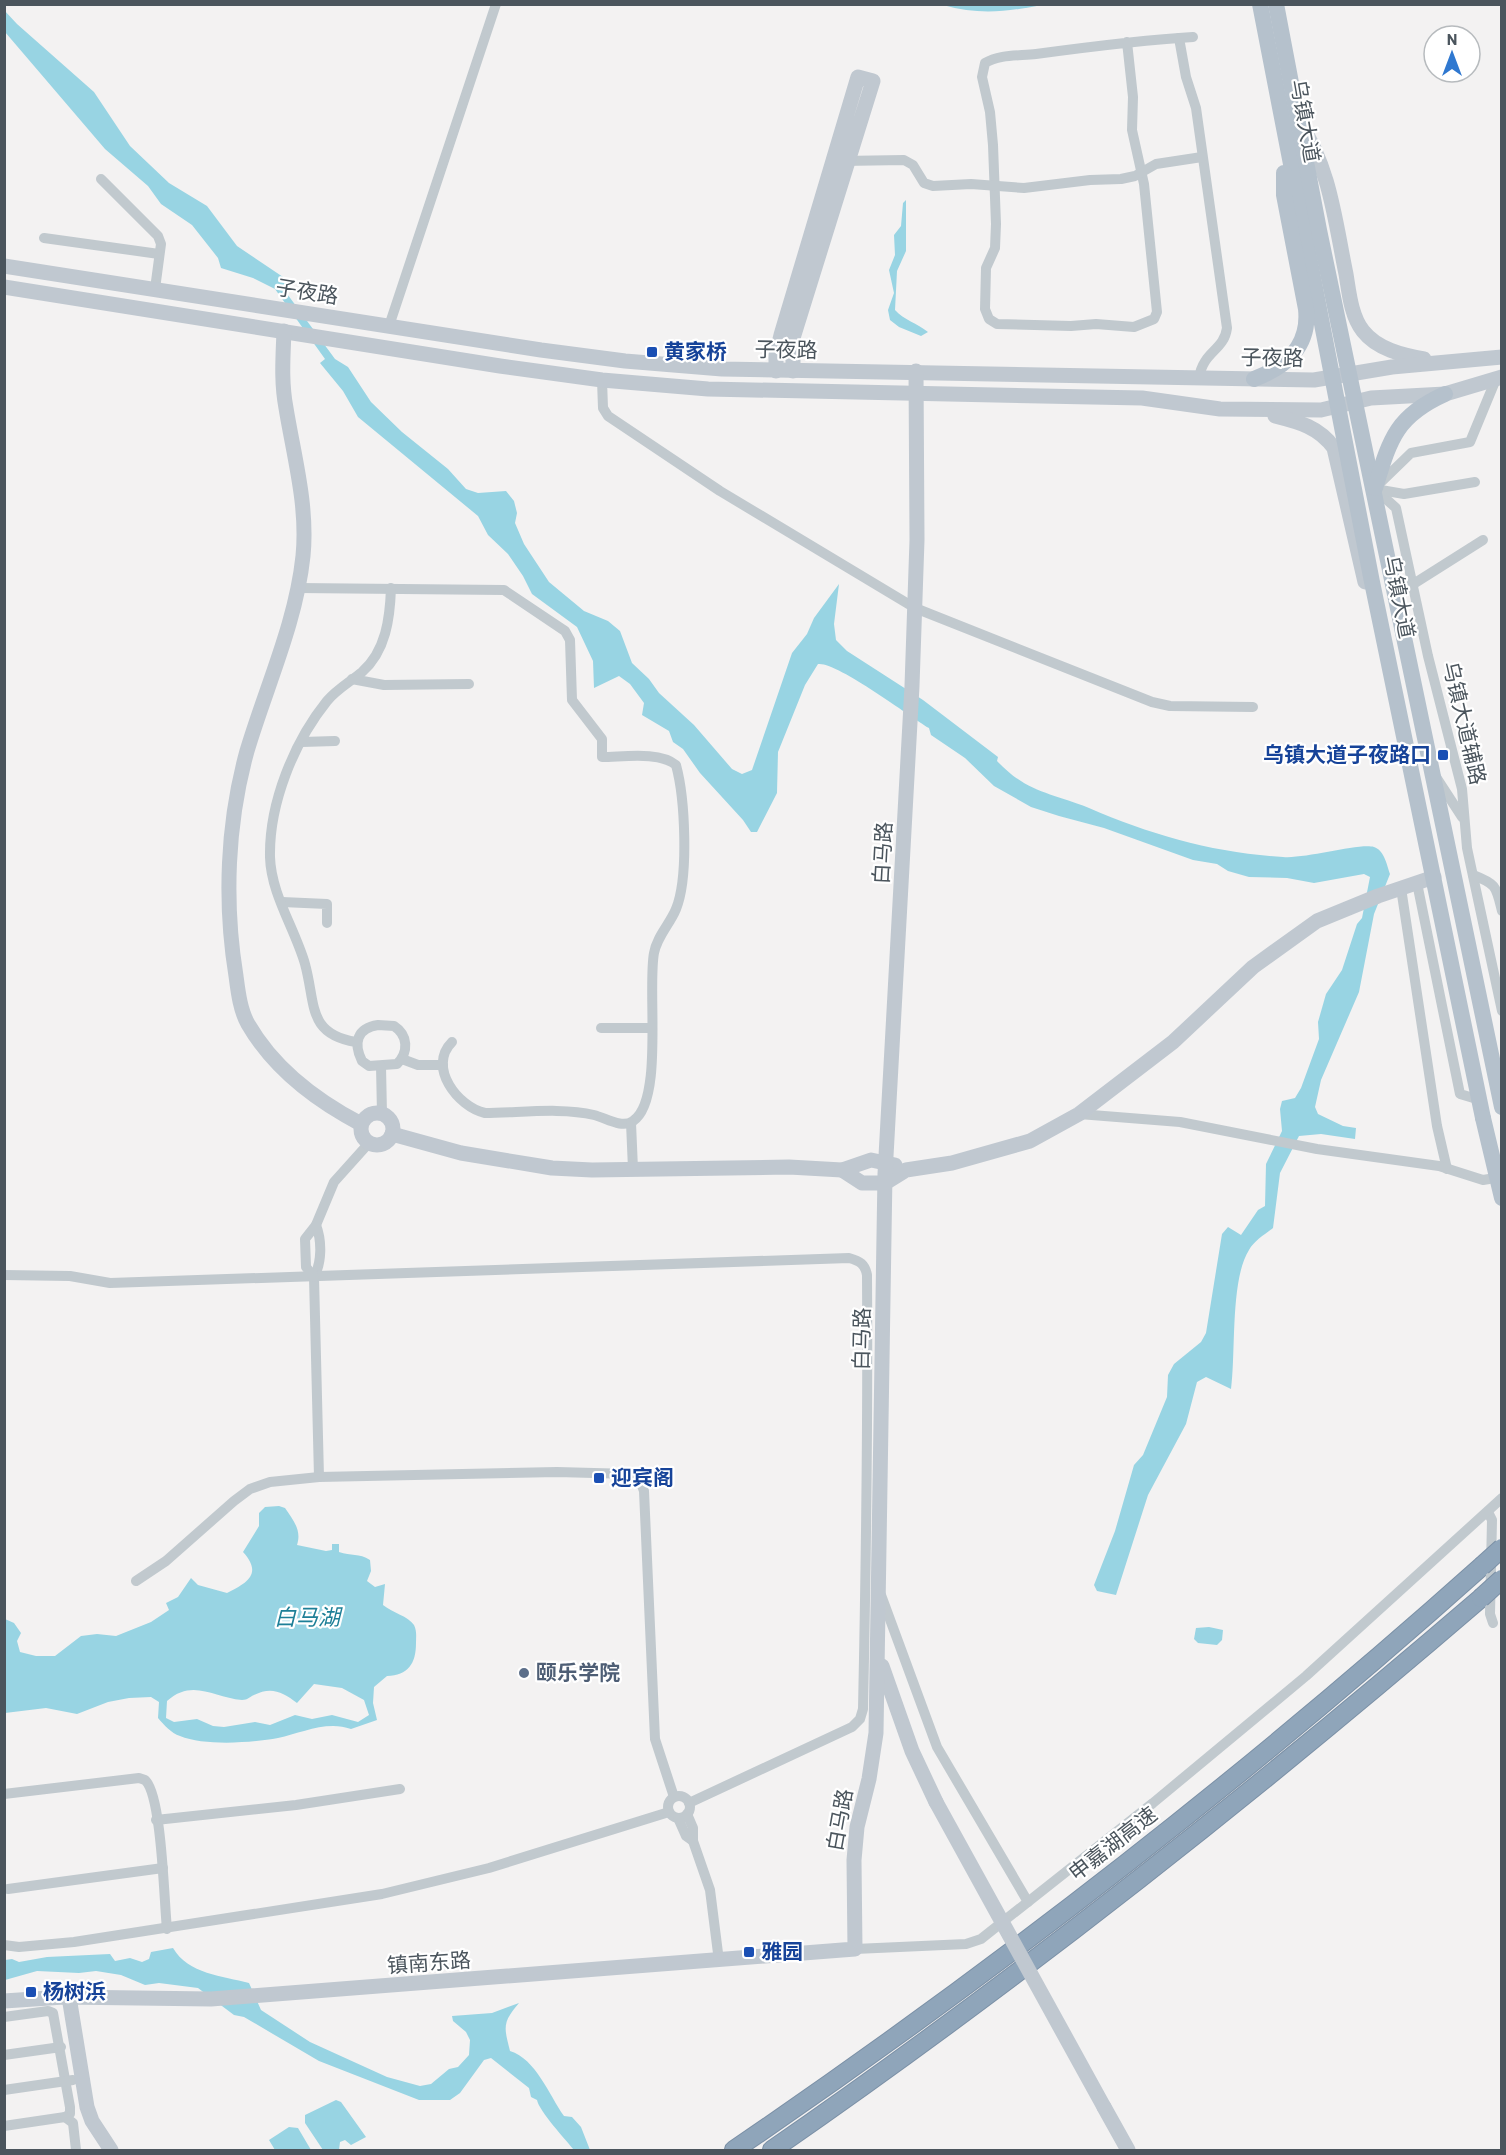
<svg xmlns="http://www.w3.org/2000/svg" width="1506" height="2155" font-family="Barlow,'Noto Sans SC',sans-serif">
	<rect width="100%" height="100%" fill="#f3f2f2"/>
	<g fill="#98d4e3" fill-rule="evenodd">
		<path d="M 943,5 L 1042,5 C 1006,12 978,15 943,5 Z"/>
		<path d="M 4,10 L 17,24 L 94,92 L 130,146 L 169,183 L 207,206 L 237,246 L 286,279 L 285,291 L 335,359 L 348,367 L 371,402 L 402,432 L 448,469 L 466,489 L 478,493 L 506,491 L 514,501 L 517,513 L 515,523 L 524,544 L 549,582 L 584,611 L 608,621 L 620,631 L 632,663 L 649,679 L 659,693 L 694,725 L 732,769 L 742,774 L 752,770 L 792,653 L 807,634 L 814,618 L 839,584 L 834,624 L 836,640 L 847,651 L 923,700 L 998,757 L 997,761 C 1027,793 1052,793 1089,808 C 1151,835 1215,853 1283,857 C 1306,859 1358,843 1374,847 C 1384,850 1387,865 1390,874 L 1374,914 L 1359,992 L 1321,1080 L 1315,1107 L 1318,1114 L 1343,1126 L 1356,1128 L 1355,1139 L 1321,1134 L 1299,1136 L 1280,1173 L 1273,1228 C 1264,1235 1254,1241 1249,1250 C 1230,1280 1236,1353 1231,1389 L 1206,1377 L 1197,1382 L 1186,1424 L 1148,1495 L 1116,1595 L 1097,1591 L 1094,1585 L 1115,1531 L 1134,1465 L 1143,1455 L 1167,1397 L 1168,1375 L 1174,1364 L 1201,1342 L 1206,1333 L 1222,1234 L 1228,1227 L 1241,1235 L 1258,1210 L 1265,1206 L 1266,1164 L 1282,1131 L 1280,1109 L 1282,1101 L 1295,1098 L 1301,1088 L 1319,1039 L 1318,1022 L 1326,994 L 1342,970 L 1357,924 L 1362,918 L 1370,877 L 1364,874 L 1314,883 L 1287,878 L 1249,877 L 1228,871 L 1217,864 L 1193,860 L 1104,828 L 1059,816 L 1031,807 L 994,786 L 965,758 L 931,735 L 929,728 C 909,716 836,661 818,664 L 805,685 L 778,752 L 777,793 L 757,832 L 751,832 L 743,820 L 700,773 L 683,749 L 673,742 L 669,731 L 642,715 L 644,703 L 630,684 L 619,676 L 594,688 L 593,661 L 577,627 L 532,594 L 523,576 L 508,554 L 488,535 L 478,516 L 358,417 L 343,391 L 320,363 L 325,359 L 275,289 L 253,278 L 221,268 L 218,258 L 192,225 L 161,204 L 148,186 L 105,149 L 5,32 Z"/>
		<path d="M 906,200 L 906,251 L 897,271 L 895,310 C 904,320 917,323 928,332 L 921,336 L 899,327 L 890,320 L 888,310 L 894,293 L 889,270 L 895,255 L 894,235 L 901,226 L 903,203 Z"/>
		<path d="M 279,1506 L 285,1508 C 293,1520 302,1530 297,1545 L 326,1551 L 332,1550 L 332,1544 L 339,1544 L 339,1552 C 351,1556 359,1553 370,1560 L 371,1571 L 367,1581 L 375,1587 L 385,1584 L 383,1605 C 393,1613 408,1616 414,1625 C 417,1631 416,1637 416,1643 C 416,1664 408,1675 387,1676 L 374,1687 L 373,1703 L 377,1720 L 351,1729 C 327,1720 301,1733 278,1738 C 252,1743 204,1746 180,1736 C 171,1733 164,1725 158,1718 L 159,1702 L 151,1697 L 129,1698 L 108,1702 L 77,1714 L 46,1708 L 5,1713 L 5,1619 L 14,1623 L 21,1633 L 17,1641 L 20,1652 L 36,1656 L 55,1656 L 81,1636 L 97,1634 L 116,1636 L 151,1622 L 169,1610 L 166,1603 L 178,1597 L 191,1578 L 198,1585 L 227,1593 C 247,1583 263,1574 243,1552 L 259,1526 L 259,1513 L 265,1507 ZM 314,1684 L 342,1688 L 364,1700 L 369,1715 L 358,1722 L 332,1715 L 312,1719 L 295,1715 L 270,1725 L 255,1722 L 224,1727 L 213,1726 L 197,1719 L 174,1722 L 166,1718 L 167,1701 C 193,1678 214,1698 242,1700 C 248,1700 249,1697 254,1695 C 271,1686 283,1692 297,1703 Z"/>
		<path d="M 1209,1627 L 1223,1630 L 1222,1640 L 1217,1645 L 1198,1643 L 1194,1639 L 1196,1628 Z"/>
		<path d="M 173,1948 C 188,1974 223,1976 249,1983 L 261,2010 L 310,2042 L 387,2077 L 420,2086 L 431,2084 L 449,2069 L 458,2067 L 469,2055 L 470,2040 L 466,2032 L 453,2021 L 452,2016 L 492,2013 L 519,2003 C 502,2023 504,2027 510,2051 C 536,2059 549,2095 564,2116 L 572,2117 L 581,2127 L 590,2150 L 574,2150 C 566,2140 539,2111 537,2100 L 531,2097 L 529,2088 L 491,2058 L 484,2060 L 460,2093 L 450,2100 L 419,2100 L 319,2061 L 244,2017 L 234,2015 L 198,1988 L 159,1983 L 145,1985 L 121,1975 L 96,1971 L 79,1973 L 37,1971 L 5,1980 L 5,1960 L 12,1959 L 19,1962 L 47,1957 L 110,1954 L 115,1961 L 130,1958 L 142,1962 L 149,1959 L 151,1952 Z"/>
		<path d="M 336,2100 L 341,2102 L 366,2137 L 351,2145 L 345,2140 L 340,2142 L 339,2150 L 323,2150 L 305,2123 L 305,2115 Z"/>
		<path d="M 289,2127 L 298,2128 L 311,2150 L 275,2150 L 269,2140 Z"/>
	</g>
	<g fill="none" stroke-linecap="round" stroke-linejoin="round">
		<g stroke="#7b90a6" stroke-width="20">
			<g id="highway">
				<path d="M 734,2150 C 995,1972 1246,1777 1482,1566"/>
				<path d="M 772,2150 C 1019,1979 1253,1794 1481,1598"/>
			</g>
		</g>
		<g stroke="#c1c9ce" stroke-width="10">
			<path d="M 1179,38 L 1186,77 L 1196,108 L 1227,328 C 1224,351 1203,351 1199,378"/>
			<path d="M 1127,42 L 1133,97 L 1132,130 L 1144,184 L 1157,312 L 1154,319 L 1134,327 L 1096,324 L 1071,326 L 997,324 L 989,319 L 985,309 L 986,268 L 995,248 L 996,224 L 993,145 L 990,112 L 982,77 L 985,63 C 999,54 1020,56 1036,54 C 1088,47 1140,40 1193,37"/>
			<path d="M 842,161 L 904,160 L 913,165 L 924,183 L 933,186 L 971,184 L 1024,188 L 1090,180 L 1121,179 L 1135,176 L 1156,164 L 1202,157"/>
			<path d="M 101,179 L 158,236 L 161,244 L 155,289"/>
			<path d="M 44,238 L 159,254"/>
			<path d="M 389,326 L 496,4"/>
			<path d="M 602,380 L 603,408 L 608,416 L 720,491 L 915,608 L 1152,702 L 1170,706 L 1253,707"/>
			<path d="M 1377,486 L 1411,453 L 1470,442 L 1496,379"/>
			<path d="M 1375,489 L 1396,508 L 1428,656 L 1462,789 L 1467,848 L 1502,1011"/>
			<path d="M 1375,489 L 1404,494 L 1475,482"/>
			<path d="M 298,588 L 504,590 L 565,631 L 570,640 L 572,700 L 602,739 L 602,757 C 623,757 659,751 676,765 C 685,798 689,877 676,909 C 670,924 657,936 654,953 C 647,989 664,1101 633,1121 C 622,1129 606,1118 594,1115 C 562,1107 518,1113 485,1113 C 458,1107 427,1067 452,1042"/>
			<path d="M 1396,595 L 1483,540"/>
			<path d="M 352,679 L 384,685 L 469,684"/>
			<path d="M 302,742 L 335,741"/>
			<path d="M 1436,777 L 1462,817"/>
			<path d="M 1473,875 C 1497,884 1496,887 1502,911"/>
			<path d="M 1417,883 L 1460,1094 L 1480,1100"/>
			<path d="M 1401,888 L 1437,1126 L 1447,1169"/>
			<path d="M 282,902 L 327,904 L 327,923"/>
			<path d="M 378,1025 L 394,1026 C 408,1035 409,1052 397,1064 L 369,1066 L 362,1061 C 353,1043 357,1028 378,1025 Z"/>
			<path d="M 601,1028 L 652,1028"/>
			<path d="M 356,1042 C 307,1034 316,1004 305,964 C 295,929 271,894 270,857 C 269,803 294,742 327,701 C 337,689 350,682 362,672 C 386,651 390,618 391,588"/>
			<path d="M 402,1059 L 418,1065 L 443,1065"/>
			<path d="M 381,1066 L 382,1114"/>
			<path d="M 1079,1114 L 1180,1122 L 1317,1149 L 1439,1166 L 1483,1180 L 1501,1177"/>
			<path d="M 631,1123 L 633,1169"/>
			<path d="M 316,1225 C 322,1241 322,1262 314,1277 L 319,1477"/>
			<path d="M 4,1275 L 70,1276 L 110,1283 L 849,1258 C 860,1261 865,1264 867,1275 C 868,1420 866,1565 863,1709 L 860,1719 L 852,1727 L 689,1803"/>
			<path d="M 314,1277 L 306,1267 L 305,1239 L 316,1225 L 334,1182 L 369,1143"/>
			<path d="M 1488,1512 L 1492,1520 L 1490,1614 L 1493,1623"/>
			<path d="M 136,1581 L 166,1561 L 234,1501 L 250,1489 L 270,1482 L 319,1477 L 557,1472 L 631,1474 L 641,1483 L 644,1491 L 655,1739 L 674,1797"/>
			<path d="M 881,1595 L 937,1747 L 1028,1902"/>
			<path d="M 4,1794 L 139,1778 L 145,1780 C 162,1795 164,1902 167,1929"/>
			<circle cx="679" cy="1807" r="11"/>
			<path d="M 687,1814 L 693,1828 L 693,1841 L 710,1890 L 719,1961"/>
			<path d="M 678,1818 L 686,1836 L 693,1841"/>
			<path d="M 156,1820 L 296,1805 L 400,1789"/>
			<path d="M 8,1889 L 163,1868"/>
			<path d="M 4,1945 L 19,1947 L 74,1942 L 382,1894 L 489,1868 L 669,1812"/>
			<path d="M 855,1949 L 966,1944 L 981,1939 L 1153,1803 L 1306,1676 L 1502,1498"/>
			<path d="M 4,2017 L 48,2011 L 53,2013 L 70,2107 L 70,2114 L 65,2117 L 4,2126"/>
			<path d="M 4,2055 L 61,2047"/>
			<path d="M 4,2090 L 73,2080"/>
			<path d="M 65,2117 L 73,2123 L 76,2150"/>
		</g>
		<g stroke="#c0c8d0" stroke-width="15">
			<path d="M 1299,122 C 1330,167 1335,221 1346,274 C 1349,292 1351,316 1363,331 C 1377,349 1402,355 1424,359"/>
			<path d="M 4,266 L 541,350 L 625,361 L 722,369 L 1314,380 L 1392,367 L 1502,357"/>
			<path d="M 4,287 L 500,366 L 602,380 L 708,389 L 1142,398 L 1220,409 L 1321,410 L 1371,398 L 1445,394 L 1502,377"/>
			<path d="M 284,331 C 283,357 281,382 286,408 C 294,457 308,506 303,556 C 296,623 266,687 247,751 C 227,823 224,902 236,976 C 238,991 240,1010 248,1024 C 274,1069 315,1100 361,1124"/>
			<path d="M 776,371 L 776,355 L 781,335 L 858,77 L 873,81 L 793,338 L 793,371"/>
			<path d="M 1275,416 C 1299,422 1319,427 1334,448 L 1365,582"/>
			<circle cx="377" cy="1129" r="16"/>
			<path d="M 392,1134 L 461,1153 L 552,1168 L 592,1170 L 789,1167 L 842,1170 L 871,1160 L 895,1165"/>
			<path d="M 842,1170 L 862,1183 L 885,1183 L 906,1170 L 952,1163 L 1030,1141 L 1079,1114 L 1173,1042 L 1253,967 L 1317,921 L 1378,896 L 1434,877"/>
			<path d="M 882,1666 L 912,1751 L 936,1802"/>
			<path d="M 69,1997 L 87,2107 L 92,2121 L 111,2150"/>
			<path d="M 4,2001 L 64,1997 L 211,1999 L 855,1949 L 854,1860 L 857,1827 L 869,1779 L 876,1733 L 885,1174 L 912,686 L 917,540 L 916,371"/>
			<path d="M 1104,2107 L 1128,2150"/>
		</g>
		<g stroke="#b5c1cc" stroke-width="16">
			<path d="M 1260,4 L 1372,582 L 1483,1118"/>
			<path d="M 1276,4 L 1319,230 L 1502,1107"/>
			<path d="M 1254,379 C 1286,367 1310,346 1306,309 L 1284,195 L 1284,173"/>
			<path d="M 1375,488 C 1390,439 1396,416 1445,394"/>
		</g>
		<use href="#highway" stroke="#8fa5ba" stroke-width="18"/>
		<g stroke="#7b90a6" stroke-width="20" stroke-linecap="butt">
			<g id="highway-bridge">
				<path d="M 1482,1566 L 1502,1548"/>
				<path d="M 1481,1598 L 1502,1579"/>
			</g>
		</g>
		<path stroke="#c0c8d0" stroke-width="15" d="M 936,1802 L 1104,2107"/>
		<path stroke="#b5c1cc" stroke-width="16" d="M 1483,1118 L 1502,1198"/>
		<use href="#highway-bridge" stroke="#8fa5ba" stroke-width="18"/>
	</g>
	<g fill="#1a4fb4" stroke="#fff" stroke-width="2">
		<rect x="646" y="346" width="12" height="12" rx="3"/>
		<rect x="1437" y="749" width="12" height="12" rx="3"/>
		<rect x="593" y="1472" width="12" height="12" rx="3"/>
		<rect x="743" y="1946" width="12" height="12" rx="3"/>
		<rect x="25" y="1986" width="12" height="12" rx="3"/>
	</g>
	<circle fill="#5c6f8a" stroke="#fff" stroke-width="2" cx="524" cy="1673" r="6"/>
	<g text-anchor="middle" stroke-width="4.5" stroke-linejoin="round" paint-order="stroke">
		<g font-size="21" fill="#4b555d" stroke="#fff">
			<text transform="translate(1305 121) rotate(80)" y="7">乌镇大道</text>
			<text transform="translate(307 292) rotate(9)" y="7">子夜路</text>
			<text transform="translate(786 350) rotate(1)" y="7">子夜路</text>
			<text transform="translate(1272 358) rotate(1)" y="7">子夜路</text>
			<text transform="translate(1399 597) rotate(79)" y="7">乌镇大道</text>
			<text transform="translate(1464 723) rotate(77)" y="7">乌镇大道辅路</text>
			<text transform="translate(883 853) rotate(-87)" y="7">白马路</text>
			<text transform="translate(862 1339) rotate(-89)" y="7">白马路</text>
			<text transform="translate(840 1820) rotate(-80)" y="7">白马路</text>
			<text transform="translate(1113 1844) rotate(-38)" y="7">申嘉湖高速</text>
			<text transform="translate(429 1963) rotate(-4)" y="7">镇南东路</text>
		</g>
		<g font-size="21" font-weight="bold" fill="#164399" stroke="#fff" text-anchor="start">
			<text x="664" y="359">黄家桥</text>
			<text x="1431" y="762" text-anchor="end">乌镇大道子夜路口</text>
			<text x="611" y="1485">迎宾阁</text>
			<text x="761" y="1959">雅园</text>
			<text x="43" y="1999">杨树浜</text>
		</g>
		<g font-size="21" font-weight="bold" fill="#4e5e75" stroke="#fff" text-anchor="start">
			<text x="536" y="1680">颐乐学院</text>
		</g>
		<g font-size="22" font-style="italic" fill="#1d7f97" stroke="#fff">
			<text x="307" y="1625">白马湖</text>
		</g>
	</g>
	<rect width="1506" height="2155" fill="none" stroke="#4b555d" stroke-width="12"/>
	<g transform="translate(1452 54)"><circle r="28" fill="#ffffff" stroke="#b7bbbe" stroke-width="1.5"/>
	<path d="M0-4.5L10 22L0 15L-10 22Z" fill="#2f78d0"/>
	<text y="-9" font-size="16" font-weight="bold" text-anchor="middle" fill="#4b555d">N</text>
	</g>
</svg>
